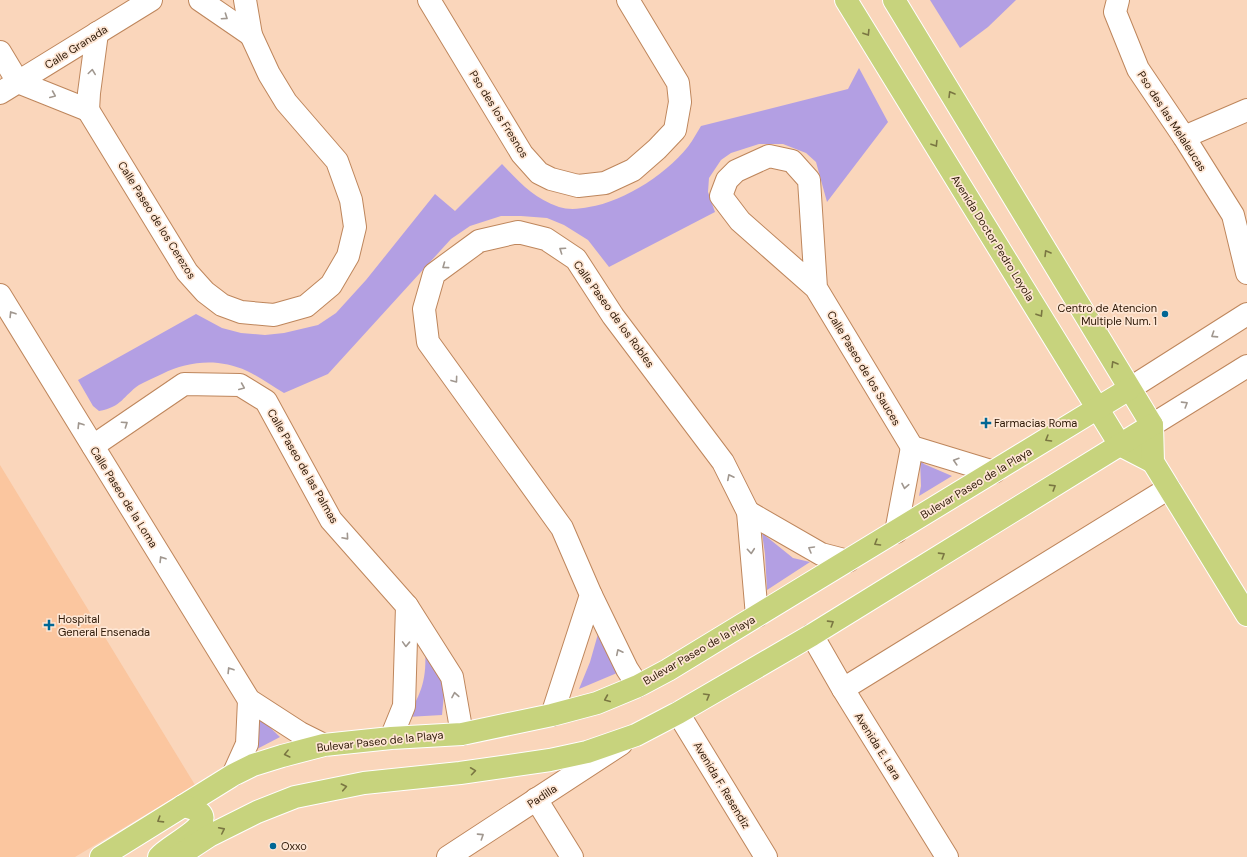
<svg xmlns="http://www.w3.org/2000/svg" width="1247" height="857" font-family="'DM Sans',sans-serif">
	<rect width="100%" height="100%" fill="#fad6bb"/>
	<path fill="#fbc69f" d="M 0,465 L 195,785 L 75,857 L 0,857 Z"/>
	<g fill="#b39fe3">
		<path d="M 930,0 L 1016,0 L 988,27 L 960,48 Z"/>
		<path d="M 859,68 L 888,122 L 827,202 L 816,162 L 806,153 L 783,144 L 759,144 L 731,153 L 721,160 L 709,178 L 708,192 L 715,212 L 609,267 L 588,240 L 564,225 L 547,218 L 521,216 L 501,216 L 470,226 L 451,239 L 328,374 L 284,393 C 272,386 260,377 247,371 C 218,358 189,361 162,374 C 154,378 146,381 139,385 C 123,396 122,407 99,411 L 93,406 L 78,380 L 196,314 L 222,328 L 241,333 L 265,335 L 284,333 L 318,325 L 336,313 L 366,280 L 435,194 L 455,211 L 502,164 C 520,183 533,198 559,207 C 568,210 580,209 589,207 C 624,202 672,171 692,141 C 695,136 698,131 701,126 L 848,89 Z"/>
		<path d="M 920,460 L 924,464 L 952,476 L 919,496 L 921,486 Z"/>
		<path d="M 762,533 L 793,558 L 810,562 L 767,590 L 765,554 Z"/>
		<path d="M 600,627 L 617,673 L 579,689 L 590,662 Z"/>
		<path d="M 425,649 L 442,680 L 444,694 L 442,715 L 407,717 C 422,693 427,678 425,649 Z"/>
		<path d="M 259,717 L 280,737 L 257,749 Z"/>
	</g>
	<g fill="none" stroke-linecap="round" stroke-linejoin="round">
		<g stroke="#be865c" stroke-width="24">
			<g id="minor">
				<path d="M 200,0 L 251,35"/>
				<path d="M 429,0 L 522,154 L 539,173 L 551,179 L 578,186 L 605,183 L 633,170 L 657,149 L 675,130 L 680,102 L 678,83 L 628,0"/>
				<path d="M 1118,0 L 1115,12 L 1138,69 L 1184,137 L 1233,215 L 1247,273"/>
				<path d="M 0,52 L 18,82 L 88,110"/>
				<path d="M 0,93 L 151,0"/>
				<path d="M 88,110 L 187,272 L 205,292 L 222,305 L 241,312 L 274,315 L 306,306 L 331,285 L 348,256 L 355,227 L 351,200 L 337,161 L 286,102 L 269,74 L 251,35 L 245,0"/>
				<path d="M 88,110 L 89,93 L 97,33"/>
				<path d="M 1184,137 L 1247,110"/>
				<path d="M 816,288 L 809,180 L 792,161 L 769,156 L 736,171 L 727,180 L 721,196 L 740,221 L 816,288 L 912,447 L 994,472"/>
				<path d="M 0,295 L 249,700 L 300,733 L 324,745"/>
				<path d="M 1129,389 L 1247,314"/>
				<path d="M 1152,425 L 1247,366"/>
				<path d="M 93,446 L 184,384 L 240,385 L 266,401 L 331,520 L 407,606 L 404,706 L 391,738"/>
				<path d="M 748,512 L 821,554 L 848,561"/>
				<path d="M 896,532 L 912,447"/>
				<path d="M 591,595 L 627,669 L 638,686"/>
				<path d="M 407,606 L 452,677 L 462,734"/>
				<path d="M 812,635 L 843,689 L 947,857"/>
				<path d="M 843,689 L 1169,488"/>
				<path d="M 678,713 L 766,857"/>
				<path d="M 552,715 L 591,595 L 562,528 L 428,342 L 424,309 L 434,274 L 479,241 L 518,232 L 546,239 L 576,259 L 613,316 L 723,462 L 748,512 L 757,616"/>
				<path d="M 233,775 L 247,744 L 249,700"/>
				<path d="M 536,799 L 572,857"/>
				<path d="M 448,857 L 621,744"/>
			</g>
		</g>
		<g stroke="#fff" stroke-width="24">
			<g id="major">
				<path d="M 846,0 L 1120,445 L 1153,462"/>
				<path d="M 894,0 L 1152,425 L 1153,462 L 1247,615"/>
				<path d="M 101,857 L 233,775 L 253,765 L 282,756 L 324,745 L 391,738 L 462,734 L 552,715 L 597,703 L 638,686 L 668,670 L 1129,389"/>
				<path d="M 159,857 C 170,843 234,817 183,806"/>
				<path d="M 177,857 L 209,836 L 257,812 L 295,797 L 364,783 L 460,773 L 550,760 L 587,752 L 636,735 L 678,713 L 812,635 L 1152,425"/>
			</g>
		</g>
		<use href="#minor" stroke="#fff" stroke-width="22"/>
		<use href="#major" stroke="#c7d37d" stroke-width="22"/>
	</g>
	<defs><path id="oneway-chevron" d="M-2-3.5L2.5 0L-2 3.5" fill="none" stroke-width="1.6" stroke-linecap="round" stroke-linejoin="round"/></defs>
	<g stroke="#a0978f">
		<use href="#oneway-chevron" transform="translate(225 17) rotate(34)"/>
		<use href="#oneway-chevron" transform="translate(92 72) rotate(-82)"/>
		<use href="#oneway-chevron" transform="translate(53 95) rotate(23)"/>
		<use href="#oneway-chevron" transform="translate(562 250) rotate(-146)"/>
		<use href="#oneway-chevron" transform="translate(445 266) rotate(144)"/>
		<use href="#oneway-chevron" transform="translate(12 314) rotate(-122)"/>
		<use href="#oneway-chevron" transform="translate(1214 335) rotate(147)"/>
		<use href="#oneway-chevron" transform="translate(455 380) rotate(54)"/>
		<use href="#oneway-chevron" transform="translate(242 387) rotate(23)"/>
		<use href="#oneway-chevron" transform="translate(1185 404) rotate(-32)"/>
		<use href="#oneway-chevron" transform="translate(125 424) rotate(-34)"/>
		<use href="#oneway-chevron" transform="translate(80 425) rotate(-122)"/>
		<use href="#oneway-chevron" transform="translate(956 461) rotate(-163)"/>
		<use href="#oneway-chevron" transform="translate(730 477) rotate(-117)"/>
		<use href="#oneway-chevron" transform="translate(905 486) rotate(101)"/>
		<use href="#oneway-chevron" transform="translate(346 537) rotate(49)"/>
		<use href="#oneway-chevron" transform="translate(811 549) rotate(-150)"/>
		<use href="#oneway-chevron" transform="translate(751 551) rotate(85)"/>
		<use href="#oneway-chevron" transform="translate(162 559) rotate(-122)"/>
		<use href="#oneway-chevron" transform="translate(406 644) rotate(92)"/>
		<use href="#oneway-chevron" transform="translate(619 652) rotate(-116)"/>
		<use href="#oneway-chevron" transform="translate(230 670) rotate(-122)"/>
		<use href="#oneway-chevron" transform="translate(455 695) rotate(-100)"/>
		<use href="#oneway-chevron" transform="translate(481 836) rotate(-33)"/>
	</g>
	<g stroke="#7a7642">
		<use href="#oneway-chevron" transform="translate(867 33) rotate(58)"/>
		<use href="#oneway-chevron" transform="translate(951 94) rotate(-121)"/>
		<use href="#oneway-chevron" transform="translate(935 144) rotate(58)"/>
		<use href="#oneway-chevron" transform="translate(1047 253) rotate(-121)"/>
		<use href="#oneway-chevron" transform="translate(1040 314) rotate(58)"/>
		<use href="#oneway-chevron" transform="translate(1114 364) rotate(-121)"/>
		<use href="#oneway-chevron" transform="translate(1048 439) rotate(149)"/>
		<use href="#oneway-chevron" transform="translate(1053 487) rotate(-32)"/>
		<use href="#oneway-chevron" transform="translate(877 543) rotate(149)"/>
		<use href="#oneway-chevron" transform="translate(942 555) rotate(-32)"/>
		<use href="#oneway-chevron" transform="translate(831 623) rotate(-32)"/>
		<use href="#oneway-chevron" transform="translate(707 696) rotate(-30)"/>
		<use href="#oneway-chevron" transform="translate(607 699) rotate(157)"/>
		<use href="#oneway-chevron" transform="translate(287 754) rotate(166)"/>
		<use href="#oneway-chevron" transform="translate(473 771) rotate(-8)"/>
		<use href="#oneway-chevron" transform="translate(344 787) rotate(-12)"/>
		<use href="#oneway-chevron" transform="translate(160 820) rotate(148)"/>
		<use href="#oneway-chevron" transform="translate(222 830) rotate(-26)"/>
	</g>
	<g fill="#006795" stroke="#fee6d4" stroke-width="1.5">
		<circle cx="1165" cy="314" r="4"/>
		<path d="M984 417h4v4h4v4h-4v4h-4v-4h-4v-4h4z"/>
		<path d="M47 619h4v4h4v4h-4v4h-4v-4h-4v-4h4z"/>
		<circle cx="273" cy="846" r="4"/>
	</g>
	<g text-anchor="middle" stroke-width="3.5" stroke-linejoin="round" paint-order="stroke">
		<g font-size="11" fill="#2d1806" stroke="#fee6d4">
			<text transform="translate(76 47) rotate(-32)" y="4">Calle Granada</text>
			<text transform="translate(499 114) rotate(58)" y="4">Pso des los Fresnos</text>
			<text transform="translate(1172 121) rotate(57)" y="4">Pso des las Melaleucas</text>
			<text transform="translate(157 220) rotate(58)" y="4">Calle Paseo de los Cerezos</text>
			<text transform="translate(993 238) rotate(58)" y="4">Avenida Doctor Pedro Loyola</text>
			<text transform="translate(614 314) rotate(54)" y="4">Calle Paseo de los Robles</text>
			<text transform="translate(864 368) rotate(59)" y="4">Calle Paseo de los Sauces</text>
			<text transform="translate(303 466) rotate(60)" y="4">Calle Paseo de las Palmas</text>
			<text transform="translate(976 483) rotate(-31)" y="4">Bulevar Paseo de la Playa</text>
			<text transform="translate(124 497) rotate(58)" y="4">Calle Paseo de la Loma</text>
			<text transform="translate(699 650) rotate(-30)" y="4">Bulevar Paseo de la Playa</text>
			<text transform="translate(380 741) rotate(-6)" y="4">Bulevar Paseo de la Playa</text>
			<text transform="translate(878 746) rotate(58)" y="4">Avenida E. Lara</text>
			<text transform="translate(722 785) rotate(59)" y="4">Avenida F. Resendiz</text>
			<text transform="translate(542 796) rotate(-33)" y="4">Padilla</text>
		</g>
		<g font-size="11" fill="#2d1806" stroke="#fee6d4" text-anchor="start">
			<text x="1157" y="312" text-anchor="end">Centro de Atencion<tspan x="1157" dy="13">Multiple Num. 1</tspan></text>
			<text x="994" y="427">Farmacias Roma</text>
			<text x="58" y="623">Hospital<tspan x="58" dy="13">General Ensenada</tspan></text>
			<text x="281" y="850">Oxxo</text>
		</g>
	</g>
</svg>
